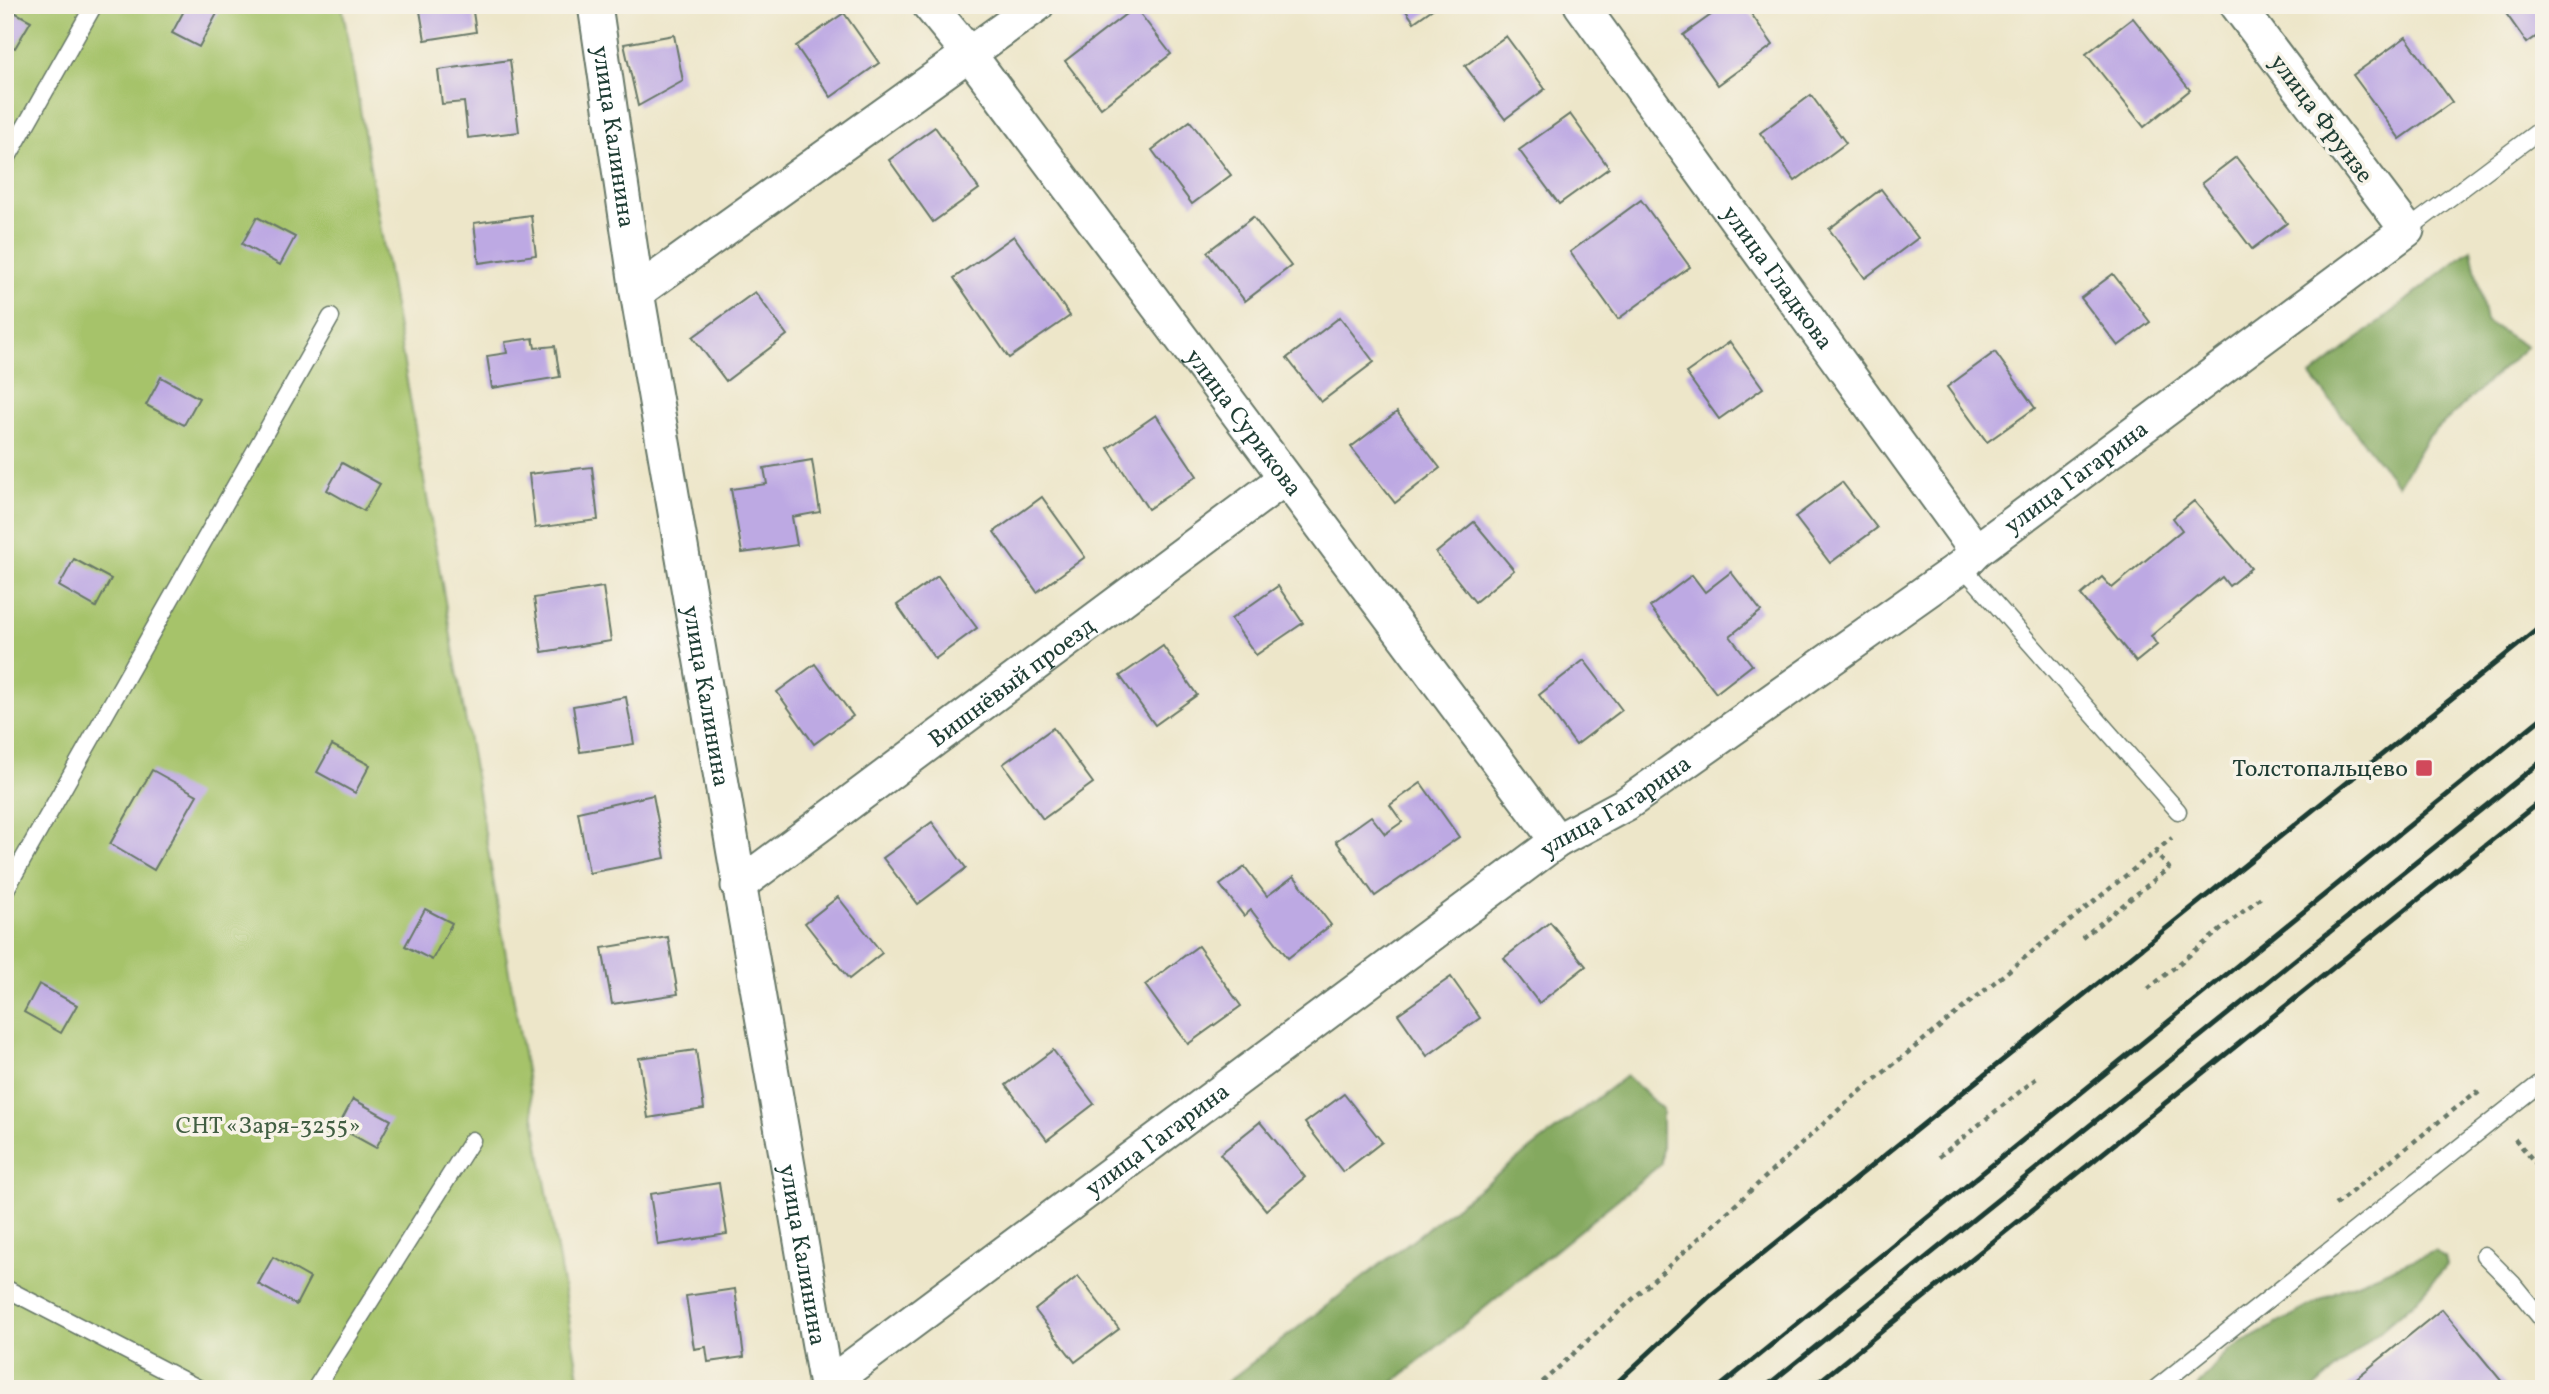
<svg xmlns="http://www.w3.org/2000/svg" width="2549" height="1394" font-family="Vollkorn,serif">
	<rect width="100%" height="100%" fill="#f7f3e8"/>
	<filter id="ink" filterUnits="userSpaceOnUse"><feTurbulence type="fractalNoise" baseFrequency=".0143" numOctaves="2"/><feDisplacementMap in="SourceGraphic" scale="14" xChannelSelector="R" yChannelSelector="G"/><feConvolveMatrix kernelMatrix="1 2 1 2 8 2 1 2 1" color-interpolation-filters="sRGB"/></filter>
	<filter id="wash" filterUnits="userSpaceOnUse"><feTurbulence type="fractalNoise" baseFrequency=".00686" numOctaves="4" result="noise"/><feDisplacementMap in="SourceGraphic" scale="28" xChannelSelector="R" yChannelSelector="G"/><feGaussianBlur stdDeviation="1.57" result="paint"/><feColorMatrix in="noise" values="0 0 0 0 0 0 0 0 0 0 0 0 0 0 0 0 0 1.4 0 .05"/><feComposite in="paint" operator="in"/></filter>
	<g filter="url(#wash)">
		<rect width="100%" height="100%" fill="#ede6c9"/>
		<path fill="#a6c36a" stroke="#62804f" stroke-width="2" d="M 5,5 L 342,5 L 581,1389 L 5,1389 Z"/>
		<g fill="#84a95e" stroke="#527349" stroke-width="2">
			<path d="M 2471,249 L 2486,321 L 2526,347 L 2427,438 L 2398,485 L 2311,376 Z"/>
			<path d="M 1626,1076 L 1662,1109 L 1662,1163 L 1385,1389 L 1218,1389 Z"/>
			<path d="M 2435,1251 L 2445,1257 L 2447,1265 L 2417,1299 L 2313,1389 L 2195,1389 L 2229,1350 L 2335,1292 Z"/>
		</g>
		<g id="blocks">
			<g fill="#bda9e3">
				<path d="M 187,5 L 209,5 L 219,10 L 199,47 L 172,33 Z"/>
				<path d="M 419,5 L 472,5 L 476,32 L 425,40 Z"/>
				<path d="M 1402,5 L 1438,5 L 1414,22 Z"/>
				<path d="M 1725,5 L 1745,5 L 1773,45 L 1718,85 L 1683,35 Z"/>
				<path d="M 2500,5 L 2544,5 L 2544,31 L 2527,43 Z"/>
				<path d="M 5,7 L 31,21 L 15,48 L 5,43 Z"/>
				<path d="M 1135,7 L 1171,54 L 1101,108 L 1065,61 Z"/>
				<path d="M 844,13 L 879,63 L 831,97 L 796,46 Z"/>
				<path d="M 2133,18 L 2190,90 L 2144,127 L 2086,54 Z"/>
				<path d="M 674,35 L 683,81 L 638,106 L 624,44 Z"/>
				<path d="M 1506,36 L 1545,89 L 1505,119 L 1465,66 Z"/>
				<path d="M 2406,37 L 2452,102 L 2400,139 L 2353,75 Z"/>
				<path d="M 510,60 L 519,132 L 468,138 L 464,102 L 442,104 L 438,70 Z"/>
				<path d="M 1811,95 L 1846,143 L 1795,181 L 1760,133 Z"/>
				<path d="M 1570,114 L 1609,168 L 1559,204 L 1519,150 Z"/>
				<path d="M 1190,121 L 1231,175 L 1192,204 L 1152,150 Z"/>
				<path d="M 935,127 L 979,189 L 933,222 L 889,160 Z"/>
				<path d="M 2236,157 L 2287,223 L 2252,249 L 2202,183 Z"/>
				<path d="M 1881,189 L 1918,238 L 1865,278 L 1829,229 Z"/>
				<path d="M 1641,200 L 1690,267 L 1618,319 L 1570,252 Z"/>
				<path d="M 531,215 L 536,255 L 479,263 L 474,223 Z"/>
				<path d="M 257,217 L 295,237 L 280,265 L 242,244 Z"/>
				<path d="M 1253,217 L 1291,266 L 1245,301 L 1207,252 Z"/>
				<path d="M 1014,236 L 1070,316 L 1009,358 L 954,278 Z"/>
				<path d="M 2113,274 L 2150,322 L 2118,346 L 2081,298 Z"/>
				<path d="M 755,292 L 787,335 L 726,381 L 693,337 Z"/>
				<path d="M 1340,317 L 1374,362 L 1321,402 L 1287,358 Z"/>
				<path d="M 533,338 L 535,348 L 555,346 L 560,377 L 492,388 L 487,356 L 507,353 L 505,342 Z"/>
				<path d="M 1730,342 L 1763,388 L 1719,419 L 1686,373 Z"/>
				<path d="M 1995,352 L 2035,408 L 1987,442 L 1947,387 Z"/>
				<path d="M 161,377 L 199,398 L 184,425 L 146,405 Z"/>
				<path d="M 1397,412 L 1440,468 L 1395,503 L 1351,447 Z"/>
				<path d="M 1156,415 L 1197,476 L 1148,509 L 1108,448 Z"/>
				<path d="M 812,460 L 820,512 L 792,517 L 797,545 L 742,553 L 731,489 L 767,484 L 764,468 Z"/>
				<path d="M 342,463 L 380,484 L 364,511 L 327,490 Z"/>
				<path d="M 592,467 L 598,520 L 535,528 L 529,474 Z"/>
				<path d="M 1842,482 L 1877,528 L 1830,563 L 1795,517 Z"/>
				<path d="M 1042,497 L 1085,557 L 1037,592 L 994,532 Z"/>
				<path d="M 2194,501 L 2251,568 L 2229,586 L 2222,577 L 2151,636 L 2157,645 L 2136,662 L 2081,595 L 2102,577 L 2112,588 L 2182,530 L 2173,518 Z"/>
				<path d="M 1474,522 L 1514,570 L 1475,602 L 1436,553 Z"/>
				<path d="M 74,559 L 111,579 L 96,607 L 59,586 Z"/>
				<path d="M 1731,572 L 1761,611 L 1730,636 L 1752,665 L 1716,693 L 1650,607 L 1692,575 L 1705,592 Z"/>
				<path d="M 938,576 L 977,628 L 935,659 L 897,605 Z"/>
				<path d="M 1278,586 L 1303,623 L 1256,655 L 1231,619 Z"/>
				<path d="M 603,587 L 611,641 L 542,652 L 534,598 Z"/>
				<path d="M 1163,646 L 1197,695 L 1155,725 L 1120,676 Z"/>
				<path d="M 1584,660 L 1622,710 L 1576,745 L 1539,695 Z"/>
				<path d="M 815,664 L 853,716 L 814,744 L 777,692 Z"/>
				<path d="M 626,697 L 634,744 L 580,752 L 573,706 Z"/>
				<path d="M 1053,728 L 1093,783 L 1043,819 L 1003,764 Z"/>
				<path d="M 332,745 L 370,765 L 355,793 L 317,772 Z"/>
				<path d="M 152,770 L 197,795 L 154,870 L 110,844 Z"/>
				<path d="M 1421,783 L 1459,837 L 1375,896 L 1336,841 L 1371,816 L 1385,834 L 1402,822 L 1390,805 Z"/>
				<path d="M 653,795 L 665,858 L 589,873 L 578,812 Z"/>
				<path d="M 932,822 L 966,868 L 918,904 L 883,858 Z"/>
				<path d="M 1245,867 L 1267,896 L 1294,876 L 1331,925 L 1288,958 L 1251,910 L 1244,916 L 1220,885 Z"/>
				<path d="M 838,897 L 882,953 L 849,979 L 805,923 Z"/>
				<path d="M 425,909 L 452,923 L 432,960 L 405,946 Z"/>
				<path d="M 1550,922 L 1586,966 L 1539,1003 L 1504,958 Z"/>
				<path d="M 668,937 L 678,994 L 612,1004 L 602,948 Z"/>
				<path d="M 1198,946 L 1241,1006 L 1188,1044 L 1145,985 Z"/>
				<path d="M 1451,977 L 1480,1018 L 1427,1056 L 1398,1014 Z"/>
				<path d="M 39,984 L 77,1005 L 61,1033 L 24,1012 Z"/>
				<path d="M 696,1050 L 704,1109 L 648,1118 L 639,1058 Z"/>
				<path d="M 1053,1050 L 1094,1104 L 1047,1140 L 1006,1085 Z"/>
				<path d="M 1344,1094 L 1382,1142 L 1343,1172 L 1305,1123 Z"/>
				<path d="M 353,1099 L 391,1120 L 376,1148 L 338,1127 Z"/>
				<path d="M 1260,1122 L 1305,1177 L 1266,1210 L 1220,1154 Z"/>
				<path d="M 719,1183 L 727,1234 L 658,1245 L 650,1194 Z"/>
				<path d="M 273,1257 L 310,1278 L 296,1305 L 258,1284 Z"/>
				<path d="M 1078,1276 L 1119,1329 L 1075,1362 L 1035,1310 Z"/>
				<path d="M 735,1289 L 744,1357 L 708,1362 L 706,1347 L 694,1349 L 686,1296 Z"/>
				<path d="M 2442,1309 L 2508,1389 L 2343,1389 Z"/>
			</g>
		</g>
	</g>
	<g filter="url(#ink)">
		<use href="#blocks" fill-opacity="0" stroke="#677868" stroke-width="2"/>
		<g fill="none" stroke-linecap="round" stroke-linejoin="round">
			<g stroke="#677868" stroke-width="19">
				<g id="service">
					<path d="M 5,162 L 94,5"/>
					<path d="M 2407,230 L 2544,127"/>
					<path d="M 1962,566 L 2178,811"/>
					<path d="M 5,891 L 331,317"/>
					<path d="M 2484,1255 L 2513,1284 L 2544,1322"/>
					<path d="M 5,1288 L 200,1389"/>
					<path d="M 315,1389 L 472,1140"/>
					<path d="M 2155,1389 L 2544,1080"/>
				</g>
			</g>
			<g stroke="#677868" stroke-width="37">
				<g id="minor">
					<path id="s1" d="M 595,5 L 637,292 L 826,1386 L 1557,841 L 1626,804 L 1962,566 L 1976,551 L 2407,230 L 2237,5"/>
					<path id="s2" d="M 929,5 L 970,55 L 1557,841"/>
					<path id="s3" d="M 1581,5 L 1976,551"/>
					<path d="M 637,292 L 1037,5"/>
					<path id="s4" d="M 738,886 L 1285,478"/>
				</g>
			</g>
			<g stroke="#677868" stroke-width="4.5" stroke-dasharray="5 5" stroke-linecap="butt">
				<path d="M 2082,938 L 2169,868 L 2155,852"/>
				<path d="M 2148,989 L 2261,897"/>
				<path d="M 2515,1139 L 2544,1173"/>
				<path d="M 1939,1157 L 2038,1077"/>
				<path d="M 2335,1205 L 2476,1092 L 2480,1097"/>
				<path d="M 1535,1389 L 1846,1103 L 2172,838"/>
			</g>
			<use href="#service" stroke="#fff" stroke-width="16"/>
			<use href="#minor" stroke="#fff" stroke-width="33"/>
			<g stroke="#1f3d34" stroke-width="5">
				<path d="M 1610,1389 L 1710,1296 L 2544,624"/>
				<path d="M 1717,1389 L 2544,716"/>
				<path d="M 1763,1389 L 2544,759"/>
				<path d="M 1810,1389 L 2544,798"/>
			</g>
		</g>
	</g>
	<rect fill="#d1495b" stroke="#f7f3e8" stroke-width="2.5" x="2415" y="759" width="18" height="18" rx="3.5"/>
	<g text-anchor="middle" stroke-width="7" stroke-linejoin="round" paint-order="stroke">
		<g font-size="24" fill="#1f3d34" stroke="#f7f3e8">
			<text transform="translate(2322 118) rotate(53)" y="8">улица Фрунзе</text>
			<text dy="8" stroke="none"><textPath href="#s1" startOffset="133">улица Калинина</textPath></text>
			<text dy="8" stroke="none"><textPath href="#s3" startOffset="336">улица Гладкова</textPath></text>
			<text dy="8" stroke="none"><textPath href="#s2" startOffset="523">улица Сурикова</textPath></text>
			<text dy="8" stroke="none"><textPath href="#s1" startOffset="2947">улица Гагарина</textPath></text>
			<text dy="8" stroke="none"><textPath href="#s4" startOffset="341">Вишнёвый проезд</textPath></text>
			<text dy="8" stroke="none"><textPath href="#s1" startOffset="700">улица Калинина</textPath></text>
			<text dy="8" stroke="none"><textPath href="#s1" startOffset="2380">улица Гагарина</textPath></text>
			<text dy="8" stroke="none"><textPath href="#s1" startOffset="1813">улица Гагарина</textPath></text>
			<text dy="8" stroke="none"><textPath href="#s1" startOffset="1267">улица Калинина</textPath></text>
		</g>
		<g font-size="24" fill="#1f3d34" stroke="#f7f3e8" text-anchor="end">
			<text x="2408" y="776">Толстопальцево</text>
		</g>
		<g font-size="24" fill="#415e42" stroke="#f7f3e8">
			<text x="268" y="1133">СНТ «Заря-3255»</text>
		</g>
	</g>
	<rect width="2549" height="1394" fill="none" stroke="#f7f3e8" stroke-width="28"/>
</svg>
